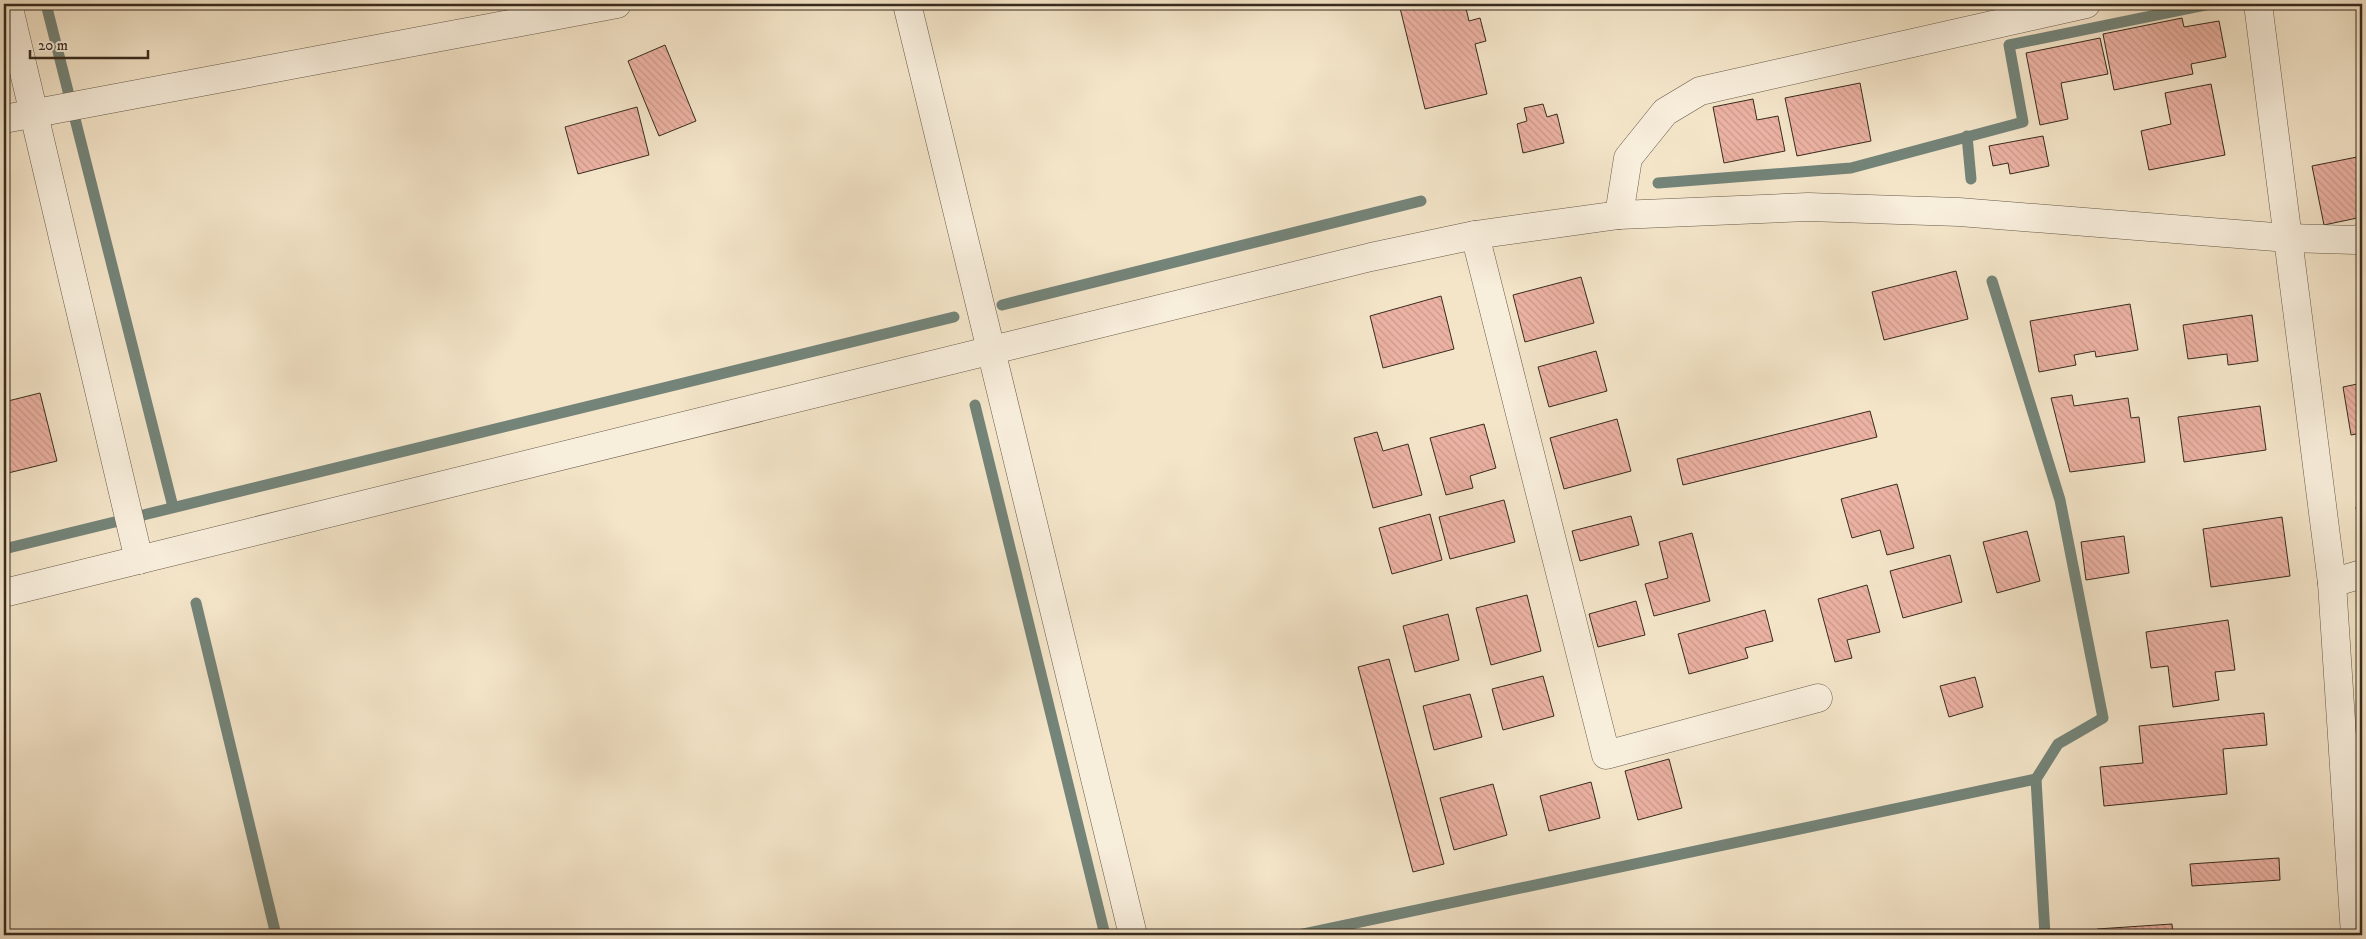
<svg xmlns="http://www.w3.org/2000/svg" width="2366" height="939" font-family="'IM FELL DW Pica',serif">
	<defs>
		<pattern id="building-back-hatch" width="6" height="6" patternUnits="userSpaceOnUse" patternTransform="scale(1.25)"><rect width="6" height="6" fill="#ecb2a3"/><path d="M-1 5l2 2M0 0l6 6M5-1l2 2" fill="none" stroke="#cb998c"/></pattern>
	</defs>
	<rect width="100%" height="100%" fill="#f4e5c9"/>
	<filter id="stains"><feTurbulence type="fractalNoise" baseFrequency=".004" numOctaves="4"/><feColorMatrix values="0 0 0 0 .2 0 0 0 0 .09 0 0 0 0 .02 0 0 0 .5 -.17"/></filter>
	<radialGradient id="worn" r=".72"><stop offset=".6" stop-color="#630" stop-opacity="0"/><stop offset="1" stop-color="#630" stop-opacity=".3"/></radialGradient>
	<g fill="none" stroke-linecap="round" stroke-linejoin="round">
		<g stroke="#748479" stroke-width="11">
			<path d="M 46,4 L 173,507"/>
			<path d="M 1967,136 L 1971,179"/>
			<path d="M 1658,183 L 1851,168 L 2023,122 L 2009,45 L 2210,4"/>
			<path d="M 1992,281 L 2060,500 L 2103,718 L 2058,744 L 2036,779 L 2045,935"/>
			<path d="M 1002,305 L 1421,201"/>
			<path d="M 975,405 L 1105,935"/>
			<path d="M 4,549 L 954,317"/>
			<path d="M 196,603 L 276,935"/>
			<path d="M 1299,935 L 2036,779"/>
		</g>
	</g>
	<g fill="url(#building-back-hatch)" stroke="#372b1e">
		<path d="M 1399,4 L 1465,4 L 1469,21 L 1480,18 L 1486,41 L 1475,44 L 1487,94 L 1425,109 Z"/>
		<path d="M 2182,18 L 2184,27 L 2219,21 L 2226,57 L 2191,64 L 2193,74 L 2114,90 L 2103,34 Z"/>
		<path d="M 2100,38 L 2108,74 L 2061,83 L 2068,119 L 2040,125 L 2026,53 Z"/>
		<path d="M 665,45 L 696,121 L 659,136 L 628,61 Z"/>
		<path d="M 1860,83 L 1871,141 L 1797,156 L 1785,98 Z"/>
		<path d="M 2211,84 L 2225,155 L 2149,170 L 2141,131 L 2171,124 L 2165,93 Z"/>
		<path d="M 1753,99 L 1757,120 L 1778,116 L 1785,151 L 1724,163 L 1713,107 Z"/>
		<path d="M 1543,104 L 1547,117 L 1557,114 L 1564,143 L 1523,153 L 1517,124 L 1527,121 L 1524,108 Z"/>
		<path d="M 637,107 L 649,155 L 578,174 L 565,127 Z"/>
		<path d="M 2043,136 L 2049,166 L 2010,174 L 2008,163 L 1993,166 L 1989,146 Z"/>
		<path d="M 2362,156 L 2362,217 L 2324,225 L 2312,166 Z"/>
		<path d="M 1956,271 L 1968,319 L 1884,340 L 1872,292 Z"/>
		<path d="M 1581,277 L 1594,323 L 1525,342 L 1513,295 Z"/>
		<path d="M 1441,296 L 1454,349 L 1383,368 L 1370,316 Z"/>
		<path d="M 2130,304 L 2138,350 L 2096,357 L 2095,351 L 2074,355 L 2076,365 L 2039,372 L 2030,321 Z"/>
		<path d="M 2252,315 L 2258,361 L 2228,365 L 2227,354 L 2188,359 L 2183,325 Z"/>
		<path d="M 1596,351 L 1607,391 L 1549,407 L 1538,367 Z"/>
		<path d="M 2362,383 L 2362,433 L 2351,435 L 2343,387 Z"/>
		<path d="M 40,393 L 57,461 L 4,474 L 4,402 Z"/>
		<path d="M 2072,395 L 2074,406 L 2128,398 L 2131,418 L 2139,417 L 2145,462 L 2070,472 L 2051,398 Z"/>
		<path d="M 2260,406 L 2266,450 L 2184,462 L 2178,417 Z"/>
		<path d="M 1870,411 L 1877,437 L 1683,485 L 1677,459 Z"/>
		<path d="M 1617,419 L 1631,471 L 1564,489 L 1550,438 Z"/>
		<path d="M 1484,424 L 1496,468 L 1470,476 L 1473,488 L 1446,495 L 1430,438 Z"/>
		<path d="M 1377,432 L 1383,451 L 1408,444 L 1422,495 L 1373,508 L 1354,438 Z"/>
		<path d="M 1897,484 L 1914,548 L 1887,555 L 1880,530 L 1852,538 L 1841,499 Z"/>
		<path d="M 1504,500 L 1515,542 L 1450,559 L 1439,517 Z"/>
		<path d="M 2362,506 L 2362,546 L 2356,507 Z"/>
		<path d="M 1430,514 L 1442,560 L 1392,574 L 1379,528 Z"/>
		<path d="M 1631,516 L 1639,545 L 1580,561 L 1572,531 Z"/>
		<path d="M 2282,517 L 2290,576 L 2211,587 L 2203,529 Z"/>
		<path d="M 2027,531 L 2040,581 L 1997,593 L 1983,542 Z"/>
		<path d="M 1692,533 L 1710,601 L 1654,616 L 1645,584 L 1668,578 L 1659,542 Z"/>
		<path d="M 2124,536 L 2129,573 L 2086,580 L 2081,542 Z"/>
		<path d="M 1950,555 L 1962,602 L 1903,618 L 1890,571 Z"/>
		<path d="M 1867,585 L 1880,632 L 1847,640 L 1852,658 L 1835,662 L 1818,599 Z"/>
		<path d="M 1527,595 L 1541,651 L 1491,665 L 1476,608 Z"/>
		<path d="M 1636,601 L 1645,635 L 1598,647 L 1589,614 Z"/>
		<path d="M 1765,610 L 1773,641 L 1745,648 L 1748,658 L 1689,674 L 1678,634 Z"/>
		<path d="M 1448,614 L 1459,660 L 1415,672 L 1403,626 Z"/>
		<path d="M 2228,620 L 2235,670 L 2215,672 L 2219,700 L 2173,707 L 2168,666 L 2151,668 L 2146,632 Z"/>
		<path d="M 1389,659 L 1444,864 L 1413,872 L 1358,667 Z"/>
		<path d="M 1543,676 L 1554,716 L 1503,730 L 1492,689 Z"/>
		<path d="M 1975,677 L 1983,707 L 1949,717 L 1940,686 Z"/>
		<path d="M 1470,694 L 1482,737 L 1434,750 L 1423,706 Z"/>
		<path d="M 2264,713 L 2267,745 L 2223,749 L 2227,794 L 2104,806 L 2100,767 L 2143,763 L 2139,726 Z"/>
		<path d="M 1669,759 L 1682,808 L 1638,820 L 1625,771 Z"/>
		<path d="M 1591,782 L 1600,818 L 1549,831 L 1540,796 Z"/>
		<path d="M 1493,784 L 1507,835 L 1454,850 L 1440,798 Z"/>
		<path d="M 2279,858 L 2280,880 L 2192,886 L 2190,864 Z"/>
		<path d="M 2172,924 L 2173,935 L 2097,935 L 2097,929 Z"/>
	</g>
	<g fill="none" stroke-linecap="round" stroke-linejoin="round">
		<g stroke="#665a49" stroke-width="29">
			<g id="minor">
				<path d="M 8,4 L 139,560"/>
				<path d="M 907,4 L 1133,935"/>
				<path d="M 2258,4 L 2332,583 L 2355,935"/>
				<path d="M 4,119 L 617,4"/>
				<path d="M 1619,215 L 1628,158 L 1665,112 L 1700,91 L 2086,4"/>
				<path d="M 1475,235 L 1606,755 L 1818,698"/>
				<path d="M 2332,583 L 2362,574"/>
				<path d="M 4,593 L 1371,257 L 1475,235 L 1619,215 L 1808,207 L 1959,212 L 2288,238 L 2355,240 L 2362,238"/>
			</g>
		</g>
		<use href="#minor" stroke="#f8eedc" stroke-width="28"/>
	</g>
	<rect width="2366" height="939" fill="none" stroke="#f4e5c9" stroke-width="20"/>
	<rect x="5" y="5" width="2356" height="929" fill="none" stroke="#372b1e" stroke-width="2.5"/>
	<rect x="10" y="10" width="2346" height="919" fill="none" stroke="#372b1e"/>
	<path d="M30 50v8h118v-8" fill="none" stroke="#372b1e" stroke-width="2.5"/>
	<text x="38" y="50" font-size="15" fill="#372b1e" stroke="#f8eedc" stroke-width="4" paint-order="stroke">20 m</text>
	<rect width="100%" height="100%" filter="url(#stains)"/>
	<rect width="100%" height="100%" fill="url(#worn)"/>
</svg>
